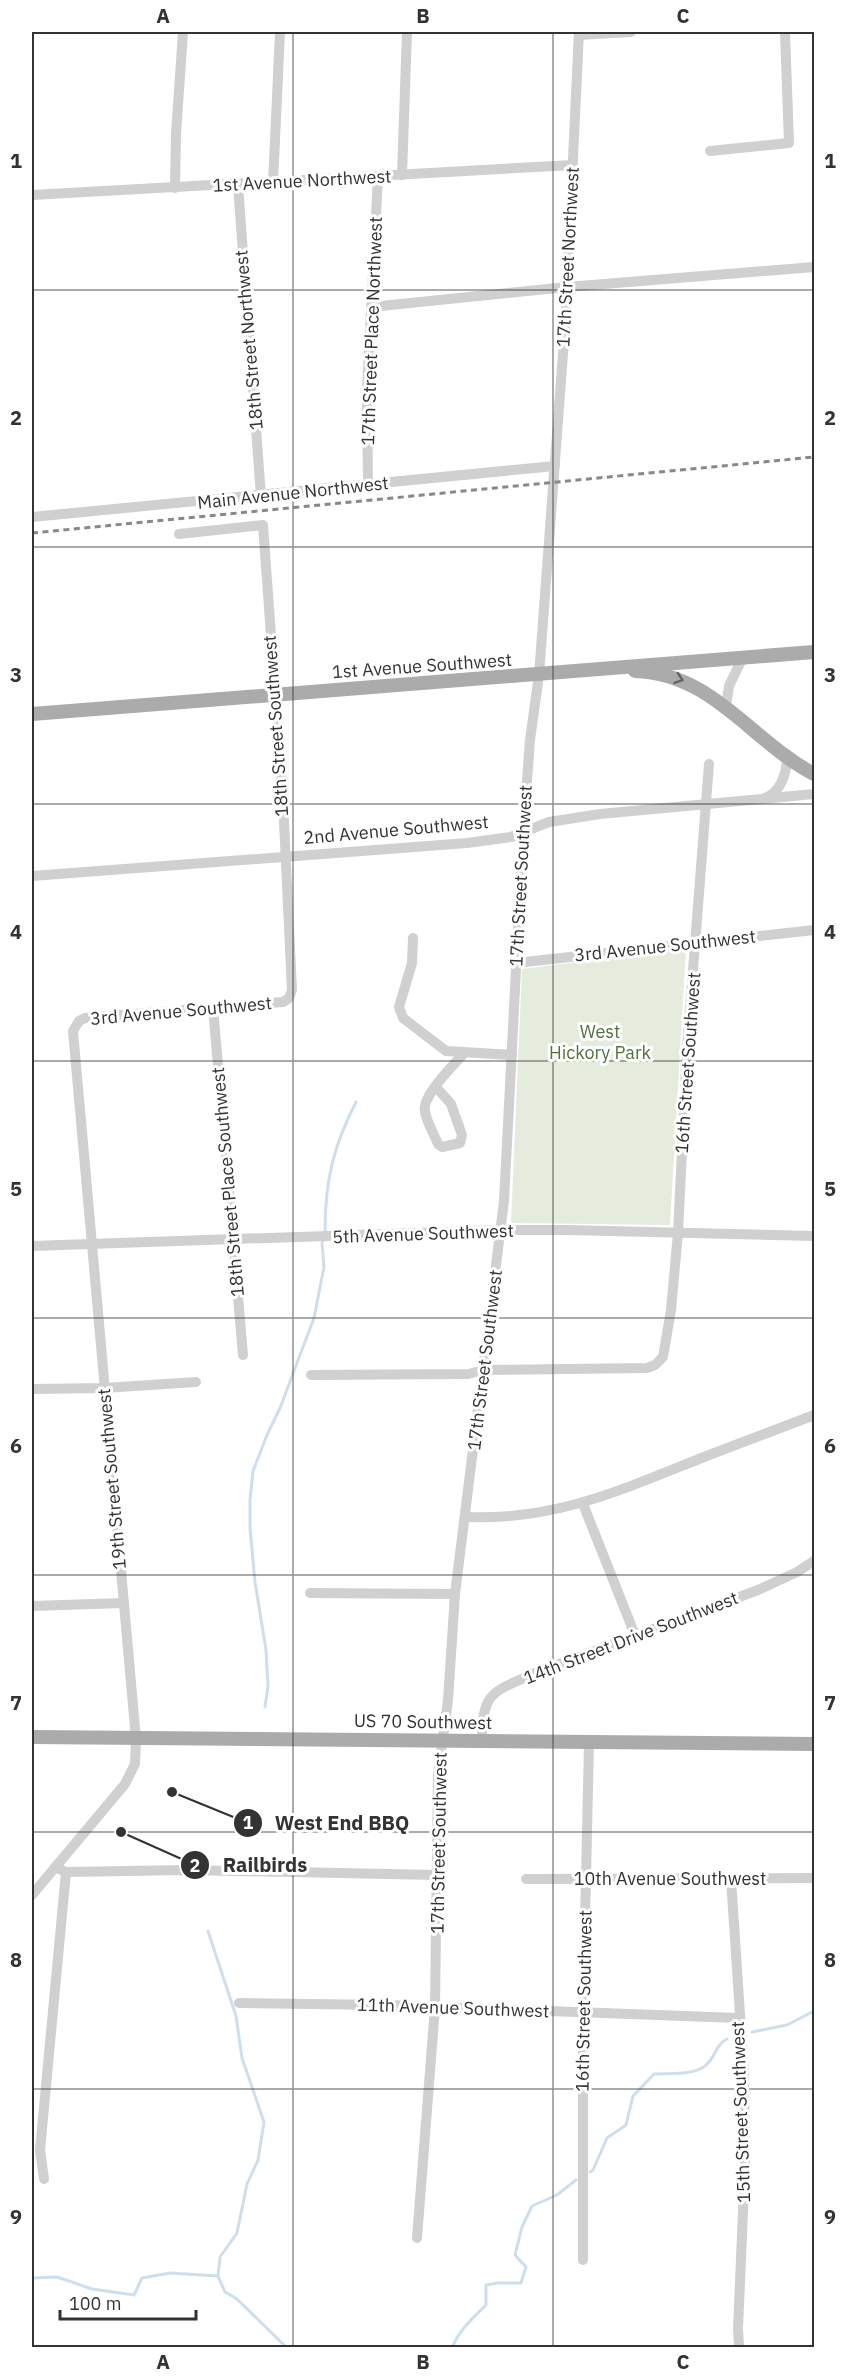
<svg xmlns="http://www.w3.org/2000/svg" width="846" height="2379" font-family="'IBM Plex Sans',sans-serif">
	<rect width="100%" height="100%" fill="#fff"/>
	<path fill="#e5ecde" d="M 686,948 L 670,1225 L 511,1223 L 522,969 Z"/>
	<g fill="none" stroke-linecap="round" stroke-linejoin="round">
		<g stroke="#cddfef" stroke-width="3">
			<path d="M 325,1232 C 325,1181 333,1147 356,1102"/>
			<path d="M 265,1707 L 268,1686 L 266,1650 L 255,1582 L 250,1528 L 250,1500 L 253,1471 L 267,1435 L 280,1408 L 314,1318 L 324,1267 L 322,1243 L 324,1238"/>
			<path d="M 208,1931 L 236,2016 L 242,2058 L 264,2122 L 258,2160 L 247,2184 L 237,2233 L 220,2257 L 218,2276"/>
			<path d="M 752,2032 L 787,2025 L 814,2011"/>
			<path d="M 590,2172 L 593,2170 L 607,2138 L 626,2125 L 633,2096 L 654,2074 C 669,2073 694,2076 706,2065 C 715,2058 716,2044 727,2039"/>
			<path d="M 218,2276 L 225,2292 L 237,2299 L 287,2348"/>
			<path d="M 32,2278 L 57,2277 L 92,2289 L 134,2295 L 142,2278 L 170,2273 L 218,2276"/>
			<path d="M 452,2348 C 459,2330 473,2318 486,2305 L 486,2285 L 498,2283 L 521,2283 L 526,2267 L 515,2255 L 522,2227 L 532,2206 L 557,2195 L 576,2180"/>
		</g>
		<g stroke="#d0d0d0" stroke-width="10">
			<path d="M 579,35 L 631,32"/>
			<path d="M 710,151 L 789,143 L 785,32"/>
			<path d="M 402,175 L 407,32"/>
			<path d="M 273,183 L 280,32"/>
			<path d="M 238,185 L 261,496"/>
			<path d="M 175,188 L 176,134 L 183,32"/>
			<path d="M 32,195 L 573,165"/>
			<path d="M 371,307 L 567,287 L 814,267"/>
			<path d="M 368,486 L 367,390 L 378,176"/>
			<path d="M 32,517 L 555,466"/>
			<path d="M 726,706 L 729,686 L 742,659"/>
			<path d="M 765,798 C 781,792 787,773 787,756"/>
			<path d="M 32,876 L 467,843 L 511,837 L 549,822 L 600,814 L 814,794"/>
			<path d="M 413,938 L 412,963 L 399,1007 L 403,1018 L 446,1051 L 512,1055"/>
			<path d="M 516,963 L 814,930"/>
			<path d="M 213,1008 L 243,1355"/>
			<path d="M 436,1087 L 451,1104 L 462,1135 L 460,1143 L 442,1147 L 438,1144 C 434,1134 427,1123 425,1112 C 421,1096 454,1065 464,1053"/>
			<path d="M 32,1246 L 501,1230 L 567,1230 L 814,1236"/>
			<path d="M 311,1375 L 468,1374 L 484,1370 L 647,1368 L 655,1365 L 663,1357 L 671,1310 L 678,1233 L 687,1048 L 709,764"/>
			<path d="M 32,1389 L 104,1388 L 196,1382"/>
			<path d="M 583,1504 L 635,1635"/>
			<path d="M 465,1517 C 553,1521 619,1491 699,1459 C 737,1444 776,1430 814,1415"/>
			<path d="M 310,1593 L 455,1594"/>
			<path d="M 32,1606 L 124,1603"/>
			<path d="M 482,1741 C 482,1691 493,1692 535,1673 L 758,1590 L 797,1572 L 814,1561"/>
			<path d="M 55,1867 L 66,1872 L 186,1870 L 437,1875"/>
			<path d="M 526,1879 L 814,1878"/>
			<path d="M 731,1879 L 744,2074 L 745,2165 L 738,2329 L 739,2345"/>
			<path d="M 32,1895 L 125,1784 L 135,1764 L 136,1739 L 73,1031 L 79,1021 L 85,1018 L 283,1002 L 289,998 L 292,990 L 283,801 L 263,525 L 179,534"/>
			<path d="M 239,2003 L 386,2005 L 738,2018"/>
			<path d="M 44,2179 L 40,2150 L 66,1872"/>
			<path d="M 417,2238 L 435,2007 L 438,1775 L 448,1700 L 455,1594 L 504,1201 L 523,834 L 530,740 L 539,675 L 565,327 L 579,32"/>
			<path d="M 583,2260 L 583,2013 L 589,1742"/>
		</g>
		<g stroke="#ababab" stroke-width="14">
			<path d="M 635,671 C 713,673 752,742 814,774"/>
			<path d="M 32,714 L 814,652"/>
			<path d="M 32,1737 L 814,1744"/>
		</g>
		<path stroke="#888" stroke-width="3" stroke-dasharray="6 4.5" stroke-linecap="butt" d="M 32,533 L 814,457"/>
	</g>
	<defs><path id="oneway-chevron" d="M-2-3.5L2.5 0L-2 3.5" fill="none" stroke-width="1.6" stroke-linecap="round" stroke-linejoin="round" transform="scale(1.5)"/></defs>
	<use stroke="#636363" href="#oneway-chevron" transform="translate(679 679) rotate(19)"/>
	<path fill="none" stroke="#333" stroke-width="1.5" stroke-opacity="0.55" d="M 293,32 L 293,2348M 553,32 L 553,2348M 32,290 L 814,290M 32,547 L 814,547M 32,804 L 814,804M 32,1061 L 814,1061M 32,1318 L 814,1318M 32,1575 L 814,1575M 32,1832 L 814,1832M 32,2089 L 814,2089"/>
	<g text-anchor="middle" stroke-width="6" stroke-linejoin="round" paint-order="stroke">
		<g font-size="18" fill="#333" stroke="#fff">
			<text transform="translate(302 181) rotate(-3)" y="6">1st Avenue Northwest</text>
			<text transform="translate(568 257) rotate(-87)" y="6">17th Street Northwest</text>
			<text transform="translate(372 331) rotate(-88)" y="6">17th Street Place Northwest</text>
			<text transform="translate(249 340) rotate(-95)" y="6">18th Street Northwest</text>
			<text transform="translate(293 493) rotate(-6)" y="6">Main Avenue Northwest</text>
			<text transform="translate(422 666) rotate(-4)" y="6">1st Avenue Southwest</text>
			<text transform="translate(276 726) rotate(-94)" y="6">18th Street Southwest</text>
			<text transform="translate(396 830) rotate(-5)" y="6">2nd Avenue Southwest</text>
			<text transform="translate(521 876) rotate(-87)" y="6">17th Street Southwest</text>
			<text transform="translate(665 946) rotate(-6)" y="6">3rd Avenue Southwest</text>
			<text transform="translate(181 1011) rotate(-5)" y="6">3rd Avenue Southwest</text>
			<text transform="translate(688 1063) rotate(-86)" y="6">16th Street Southwest</text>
			<text transform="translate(228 1182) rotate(-95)" y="6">18th Street Place Southwest</text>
			<text transform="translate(423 1234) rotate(-2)" y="6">5th Avenue Southwest</text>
			<text transform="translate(485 1360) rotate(-83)" y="6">17th Street Southwest</text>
			<text transform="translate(112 1479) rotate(-95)" y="6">19th Street Southwest</text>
			<text transform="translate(631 1638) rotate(-21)" y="6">14th Street Drive Southwest</text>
			<text transform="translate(423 1722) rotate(1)" y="6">US 70 Southwest</text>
			<text transform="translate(439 1843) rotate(-89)" y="6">17th Street Southwest</text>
			<text x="670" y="1885">10th Avenue Southwest</text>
			<text transform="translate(584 2001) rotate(-89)" y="6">16th Street Southwest</text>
			<text transform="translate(453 2008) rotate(2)" y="6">11th Avenue Southwest</text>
			<text transform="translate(741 2112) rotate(-92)" y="6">15th Street Southwest</text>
		</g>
		<g font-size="18" fill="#51723d" stroke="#fff">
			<text x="600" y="1038">West<tspan x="600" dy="21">Hickory Park</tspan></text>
		</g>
	</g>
	<path fill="none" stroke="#333" stroke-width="2" d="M172 1792L248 1823M121 1832L195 1865"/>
	<g fill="#333" stroke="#fff" stroke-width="2">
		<circle cx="172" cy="1792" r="6"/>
		<circle cx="121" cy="1832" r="6"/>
		<circle cx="248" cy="1823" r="15"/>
		<circle cx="195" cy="1865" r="15"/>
	</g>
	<g font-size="18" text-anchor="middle" font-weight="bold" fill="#fff">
		<text x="248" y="1829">1</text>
		<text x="195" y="1872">2</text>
	</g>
	<g font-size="20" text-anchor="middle" font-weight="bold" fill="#333" stroke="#fff" stroke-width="6" stroke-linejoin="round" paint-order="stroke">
		<text x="342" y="1830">West End BBQ</text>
		<text x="265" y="1872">Railbirds</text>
	</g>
	<rect width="846" height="2379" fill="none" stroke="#ffffff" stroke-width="66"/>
	<path d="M60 2310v9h136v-9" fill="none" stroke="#333333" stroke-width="3"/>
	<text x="69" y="2310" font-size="18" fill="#333333" stroke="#ffffff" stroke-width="4.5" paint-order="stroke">100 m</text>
	<rect x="33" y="33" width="780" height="2313" fill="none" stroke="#333" stroke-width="2"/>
	<g font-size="20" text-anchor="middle" font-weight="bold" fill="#333">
		<text x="163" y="23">A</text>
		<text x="423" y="23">B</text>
		<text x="683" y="23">C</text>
		<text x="16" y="168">1</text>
		<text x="830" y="168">1</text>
		<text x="16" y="425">2</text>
		<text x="830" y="425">2</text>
		<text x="16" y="682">3</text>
		<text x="830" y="682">3</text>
		<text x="16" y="939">4</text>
		<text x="830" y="939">4</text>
		<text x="16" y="1196">5</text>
		<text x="830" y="1196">5</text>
		<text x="16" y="1453">6</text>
		<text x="830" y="1453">6</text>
		<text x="16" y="1710">7</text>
		<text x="830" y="1710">7</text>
		<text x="16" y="1967">8</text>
		<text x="830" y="1967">8</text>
		<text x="16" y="2224">9</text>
		<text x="830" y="2224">9</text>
		<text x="163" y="2369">A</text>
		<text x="423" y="2369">B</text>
		<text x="683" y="2369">C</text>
	</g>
</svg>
